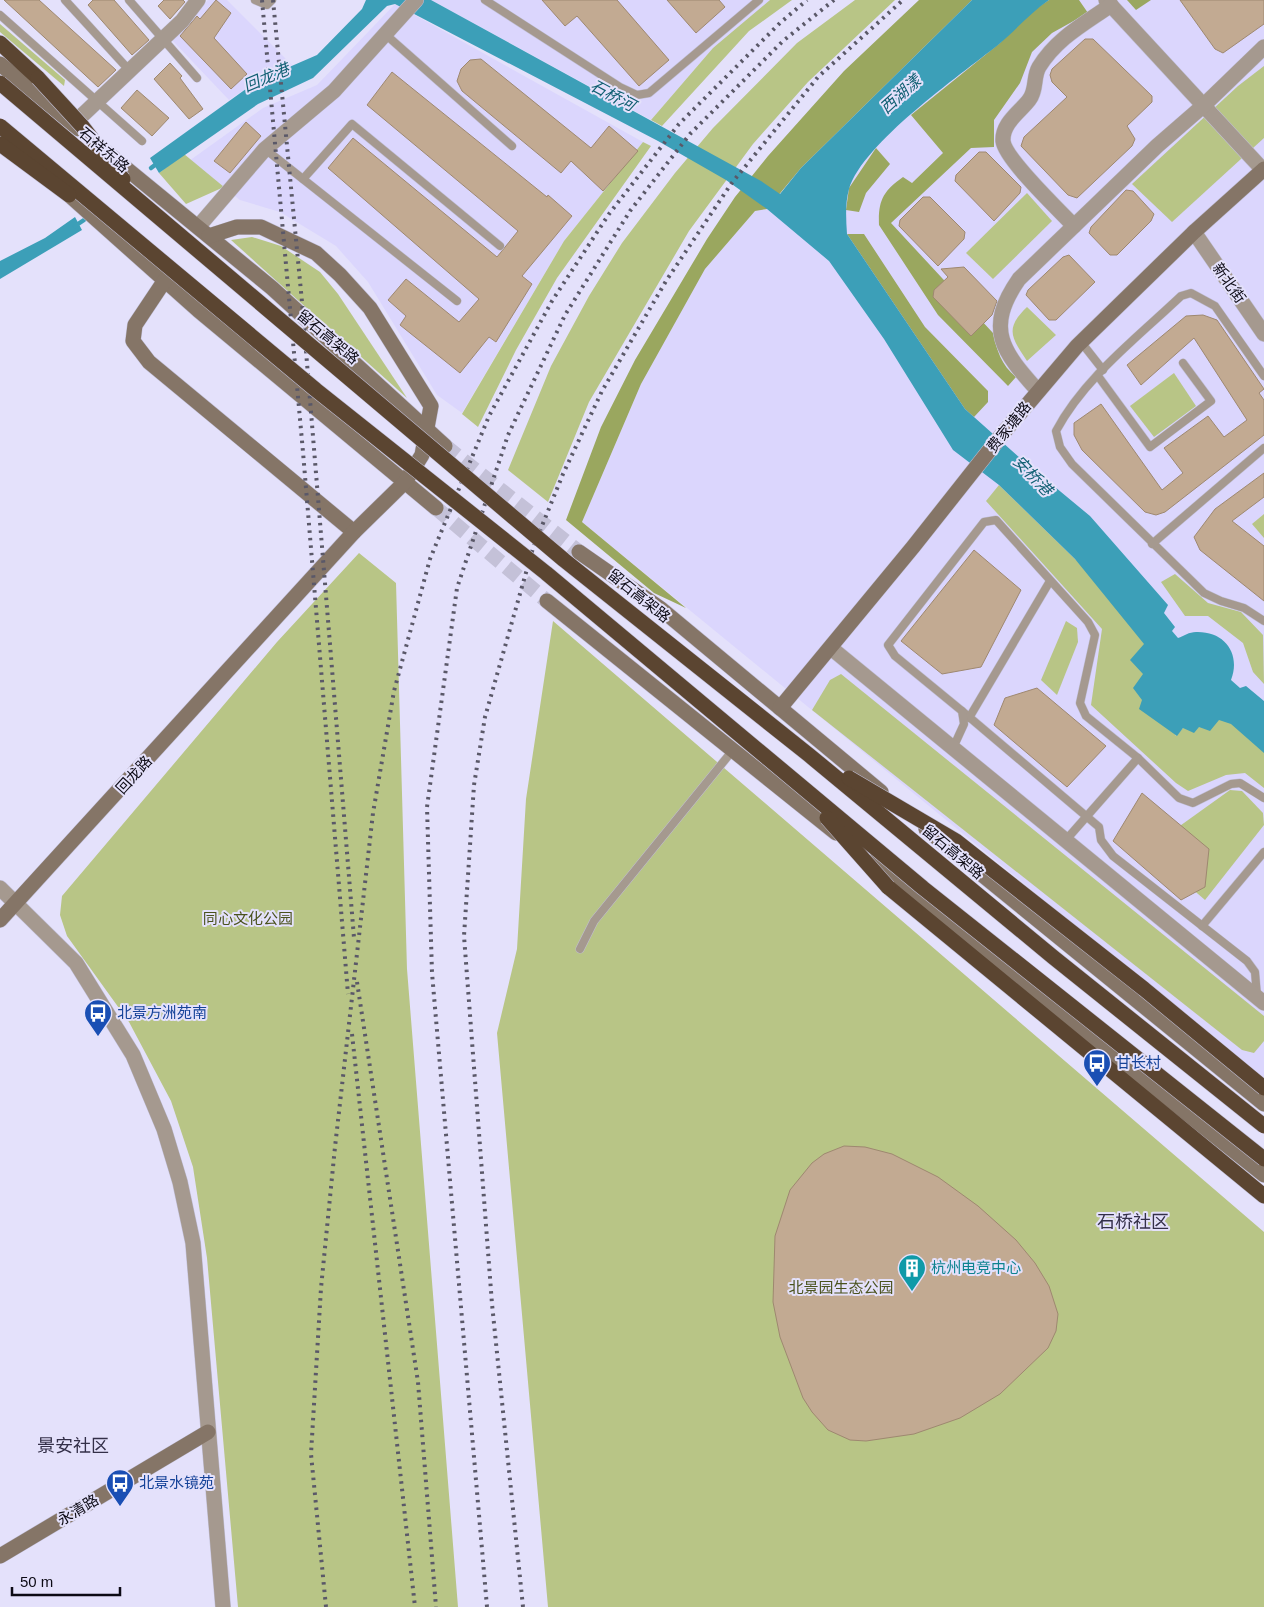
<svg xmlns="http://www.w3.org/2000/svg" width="1264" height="1607" font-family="Arial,'Noto Sans SC',sans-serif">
	<rect width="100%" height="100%" fill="#e4e1fb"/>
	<g fill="#dbd6fd">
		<path d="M 208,0 L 227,0 L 292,65 L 257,81 L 229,100 L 171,39 Z"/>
		<path d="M 431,0 L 783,0 L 713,48 L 651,120 Z"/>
		<path d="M 998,0 L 1264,0 L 1264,1080 L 582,522 L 641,384 L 705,269 L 755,211 L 767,209 Z"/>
		<path d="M 395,4 L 643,142 L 564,241 L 462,413 L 437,395 L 368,282 L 336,246 L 280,212 L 240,200 L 189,161 L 263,108 L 317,85 Z"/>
	</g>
	<g fill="#b8c586">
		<path d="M 770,0 L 792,0 L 749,31 L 662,126 L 651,120 L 713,48 Z"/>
		<path d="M 855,0 L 895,0 L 808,82 L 753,144 L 689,231 L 589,402 L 548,502 L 508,470 L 551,366 L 589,296 L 622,243 L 675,173 L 713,128 L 797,43 Z"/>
		<path d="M 0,24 L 65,80 L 64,86 L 0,32 Z"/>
		<path d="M 1264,66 L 1264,138 L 1172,222 L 1132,184 L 1238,86 Z"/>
		<path d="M 643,142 L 651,146 L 557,278 L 516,350 L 478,427 L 462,414 L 564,241 Z"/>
		<path d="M 184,154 L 224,187 L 186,204 L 159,173 Z"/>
		<path d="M 1027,193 L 1052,221 L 993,279 L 966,253 Z"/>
		<path d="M 252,237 L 281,246 L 320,272 L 338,294 L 407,398 L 231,240 Z"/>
		<path d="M 1027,307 L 1056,335 L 1027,361 C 1012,338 1004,329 1027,307 Z"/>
		<path d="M 1174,373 L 1196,406 L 1154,437 L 1130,406 Z"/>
		<path d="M 999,485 L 1075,559 L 1159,633 L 1143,674 L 1176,736 L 1183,728 L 1218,719 L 1230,722 L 1264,750 L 1264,788 L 1245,773 L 1226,775 L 1188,791 L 1176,783 L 1091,705 L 1102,629 L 986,501 Z"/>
		<path d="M 1264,514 L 1264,538 L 1252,524 Z"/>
		<path d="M 359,553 L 396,583 L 407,969 L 458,1607 L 238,1607 L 207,1258 L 193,1167 L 171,1101 L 129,1022 L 67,936 L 60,915 L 62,896 L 277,642 Z"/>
		<path d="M 1175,574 L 1208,603 L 1241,612 L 1263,635 L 1264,684 L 1253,672 L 1243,643 L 1208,616 L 1185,616 L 1161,582 Z"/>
		<path d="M 553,621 L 1264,1232 L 1264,1607 L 548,1607 L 497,1033 L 517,949 L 526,799 Z"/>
		<path d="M 1066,621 L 1077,628 L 1078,642 L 1057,695 L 1041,680 Z"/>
		<path d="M 841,674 L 1264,1016 L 1264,1041 L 1254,1053 L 1242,1050 L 812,710 L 830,680 Z"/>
		<path d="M 1230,790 L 1242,791 L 1263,813 L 1264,825 L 1205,900 L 1152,854 L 1170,833 Z"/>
	</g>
	<g fill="#9aa75f">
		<path d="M 919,0 L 972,0 L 801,168 L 767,209 L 755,211 L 705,269 L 641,384 L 582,522 L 686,608 L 654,593 L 566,520 L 601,427 L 635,360 L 707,239 L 735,197 L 768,156 L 844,71 Z"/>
		<path d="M 1049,0 L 1079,0 L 1088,13 L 1052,33 L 1032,52 L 1020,83 L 994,120 L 994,147 L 971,148 L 891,223 L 993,333 C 997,350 1001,365 1016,377 L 1008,386 L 938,315 L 879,225 C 878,201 883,191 903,177 L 912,183 L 943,153 L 911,115 L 1000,43 L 1031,12 Z"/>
		<path d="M 1127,0 L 1151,0 L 1136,10 Z"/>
		<path d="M 876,148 L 890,164 L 866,193 L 859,212 L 846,210 L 849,188 Z"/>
		<path d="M 847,234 L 864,234 L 925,327 L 988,391 L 988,402 L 974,417 L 965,409 Z"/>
	</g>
	<g fill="#3c9fb8">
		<path d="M 366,0 L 431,0 L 761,181 L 780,194 L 801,168 L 972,0 L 1049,0 C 1030,13 1016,30 998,45 C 959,76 863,143 849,189 C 845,203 846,219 847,234 L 965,409 L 1020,458 L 1090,516 L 1168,605 L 1164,613 L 1175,627 L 1172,631 L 1178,638 C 1184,636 1189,632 1196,632 C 1225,631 1241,654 1231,680 L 1240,688 L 1246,686 L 1264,701 L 1264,753 L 1231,724 L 1219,720 L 1210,731 L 1199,727 L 1194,733 L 1183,728 L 1177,736 L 1139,709 L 1142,700 L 1133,688 L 1143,674 L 1130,660 L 1144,644 L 1075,559 L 999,485 L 953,450 L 884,339 L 829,261 L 767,209 L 726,180 L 658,141 L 395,4 L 387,6 L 313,78 L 258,104 L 159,173 L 150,158 L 257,81 L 317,55 L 362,9 Z"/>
		<path d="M 75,217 L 82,230 L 0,279 L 0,261 L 45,238 Z"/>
	</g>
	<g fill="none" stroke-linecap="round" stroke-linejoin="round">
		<g stroke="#3c9fb8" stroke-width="4.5">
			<path d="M 151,168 L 159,162"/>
			<path d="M 75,226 L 84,220"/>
		</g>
	</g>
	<g fill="#c2aa92" stroke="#9e8870">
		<path d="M 4,0 L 39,0 L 116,70 L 98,87 Z"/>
		<path d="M 93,0 L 114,0 L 149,40 L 132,55 L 88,5 Z"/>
		<path d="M 164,0 L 183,0 L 185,2 L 170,19 L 158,6 Z"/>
		<path d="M 216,0 L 231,13 L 214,38 L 247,74 L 231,89 L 180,36 L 197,16 L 200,19 Z"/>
		<path d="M 542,0 L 617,0 L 669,60 L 639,86 L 577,16 L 565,26 Z"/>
		<path d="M 667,0 L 719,0 L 725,7 L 696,33 Z"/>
		<path d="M 1180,0 L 1264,0 L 1264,24 L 1223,53 L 1215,49 Z"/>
		<path d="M 1085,39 L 1093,39 L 1152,96 L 1152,102 L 1127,126 L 1135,139 L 1132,146 L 1077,198 L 1068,195 L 1021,146 L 1024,137 L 1067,97 L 1052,82 L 1050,75 L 1052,69 Z"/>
		<path d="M 481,59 L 591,148 L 609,126 L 638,151 L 603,191 L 571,161 L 561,173 L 462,91 L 457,81 L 461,69 L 470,60 Z"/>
		<path d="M 170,63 L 182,76 L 180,78 L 203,109 L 189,119 L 154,79 Z"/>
		<path d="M 392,72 L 547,197 L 548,195 L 572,216 L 522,276 L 532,284 L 496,342 L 489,337 L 460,373 L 400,325 L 406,316 L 388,300 L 406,279 L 459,322 L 479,299 L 328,168 L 353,138 L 497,257 L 518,231 L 367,105 Z"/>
		<path d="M 137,90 L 169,118 L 152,136 L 121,108 Z"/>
		<path d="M 246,122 L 261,136 L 230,173 L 214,161 Z"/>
		<path d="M 979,152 L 986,152 L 1021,187 L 1020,193 L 994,221 L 955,181 L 956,175 Z"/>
		<path d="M 1126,190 L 1133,191 L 1154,214 L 1151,221 L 1117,255 L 1110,255 L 1089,233 L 1091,227 Z"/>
		<path d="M 923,197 L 930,197 L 965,232 L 964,239 L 938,266 L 899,226 L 900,220 Z"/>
		<path d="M 1069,255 L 1095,282 L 1056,320 L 1049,320 L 1026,295 L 1028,290 L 1063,257 Z"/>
		<path d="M 964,267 L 997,301 L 992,315 L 971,336 L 933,297 L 934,290 L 948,277 L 941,269 Z"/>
		<path d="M 1203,315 L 1217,320 L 1264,389 L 1259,393 L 1264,400 L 1264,435 L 1165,512 L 1156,515 L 1145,512 L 1082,450 L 1074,435 L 1074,423 L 1101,404 L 1162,490 L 1183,473 L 1164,448 L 1208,416 L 1224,437 L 1247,420 L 1194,338 L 1141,385 L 1127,365 L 1186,316 Z"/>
		<path d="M 1264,473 L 1264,497 L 1232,521 L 1264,546 L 1264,601 L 1200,550 L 1194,537 L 1215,509 Z"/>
		<path d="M 974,550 L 1021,590 L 981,667 L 942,674 L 901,641 Z"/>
		<path d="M 1037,688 L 1106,746 L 1067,787 L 994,725 L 1005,698 Z"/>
		<path d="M 1142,793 L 1209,849 L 1205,887 L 1181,900 L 1113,841 Z"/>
		<path d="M 844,1146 L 865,1147 L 892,1154 L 938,1177 L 978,1206 L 1016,1240 L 1035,1263 L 1049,1286 L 1058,1314 L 1056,1331 L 1048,1348 L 1000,1394 L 960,1418 L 914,1434 L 866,1441 L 850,1440 L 828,1430 L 812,1412 L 803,1398 L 780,1337 L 773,1302 L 775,1236 L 790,1190 L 812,1163 L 824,1154 Z"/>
	</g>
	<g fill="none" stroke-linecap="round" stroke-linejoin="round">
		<g stroke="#c4c1d8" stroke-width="15" stroke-dasharray="15 8" stroke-linecap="butt">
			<path d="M 445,446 L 579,552"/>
			<path d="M 436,508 L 547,601"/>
		</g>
		<g stroke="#c1bfd6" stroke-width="9">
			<g id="lane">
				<path d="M 65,0 L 129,70"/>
				<path d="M 129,0 L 197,78"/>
				<path d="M 255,0 L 267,5 L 272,0"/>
				<path d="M 485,0 L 620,87 L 637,95 L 649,93 L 759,0"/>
				<path d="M 0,15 L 142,141"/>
				<path d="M 385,34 L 512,146"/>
				<path d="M 265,149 L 457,301"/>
				<path d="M 303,179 L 352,124 L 500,246"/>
				<path d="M 1081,342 L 1103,370"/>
				<path d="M 1098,376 L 1150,447 L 1211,401 L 1183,363"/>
				<path d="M 1264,376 L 1215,306 L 1191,293 L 1181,296 C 1138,337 1084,378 1056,431 L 1060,447 L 1072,464 L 1204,593 L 1221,601 L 1244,608 L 1264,621"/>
				<path d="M 1152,544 L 1264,448"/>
				<path d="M 962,711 L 1099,827 L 1101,840 L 1113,856 L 1247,961 L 1255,972 L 1257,996"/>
				<path d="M 969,718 L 1050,581"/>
				<path d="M 953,748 L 964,724 L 962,711 L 895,656 L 888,645 L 984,522 L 996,520 L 1088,622 L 1095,635 L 1080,703 L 1086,716 L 1138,758 L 1179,798 L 1193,803 L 1231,784 L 1240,783 L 1264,798"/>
				<path d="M 1065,841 L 1138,758"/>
				<path d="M 1202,926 L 1264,852"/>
				<path d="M 580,949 L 594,921 L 733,750"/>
			</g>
		</g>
		<g stroke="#c1bfd6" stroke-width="16">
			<g id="street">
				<path d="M 1106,0 L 1263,170"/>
				<path d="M 73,124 L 182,21 L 198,0"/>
				<path d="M 1074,226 C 1059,210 1005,159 1003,141 C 1002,123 1020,112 1029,100 C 1037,90 1033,77 1039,67 C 1057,38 1084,24 1111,5"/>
				<path d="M 198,227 L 265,149 L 334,91 L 416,0"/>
				<path d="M 1194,232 L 1264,334"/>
				<path d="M 1038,391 C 1003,352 984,329 1019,279 L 1157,146 L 1203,106 L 1264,47"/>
				<path d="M 831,648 L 1264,1003"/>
				<path d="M 0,888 L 76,963 L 133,1055 L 164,1129 L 180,1182 L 193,1243 L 223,1607"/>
			</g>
		</g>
		<g stroke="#c1bfd6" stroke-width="16">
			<g id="secondary">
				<path d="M 0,64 L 79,129"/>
				<path d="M 106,152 L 272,288 L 445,446"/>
				<path d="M 59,186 L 198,310 L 436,508"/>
				<path d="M 165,280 L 135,325 L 133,341 L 149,362 L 354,532"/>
				<path d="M 579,552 L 661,609 L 881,792"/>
				<path d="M 547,601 L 836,833"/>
				<path d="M 780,708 L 913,547 L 1004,432 L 1077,346 L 1194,232 L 1264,169"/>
				<path d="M 926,829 L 1264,1104"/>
				<path d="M 872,862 L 1264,1175"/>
				<path d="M 0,920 L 354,532 L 405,482 L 422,455 L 431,406 L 370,308 L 340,275 L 316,253 L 261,227 L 237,227 L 209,236"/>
				<path d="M 0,1556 L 208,1432"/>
			</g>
		</g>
		<g stroke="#c1bfd6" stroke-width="16">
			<g id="highway">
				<path d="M 0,43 L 38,78"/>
				<path d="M 888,887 L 1264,1196"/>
			</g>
		</g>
		<use href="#lane" stroke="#a5998f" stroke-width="8"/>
		<use href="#street" stroke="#a5998f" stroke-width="15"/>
		<use href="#secondary" stroke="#857567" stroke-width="15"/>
		<use href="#highway" stroke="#5b4531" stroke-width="15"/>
		<g stroke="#5a5868" stroke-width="4" stroke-dasharray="2.5 5" stroke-linecap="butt">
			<path d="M 262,0 L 303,452 L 348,994"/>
			<path d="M 273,0 L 302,302 L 354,938"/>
			<path d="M 357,982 L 418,1382 L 436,1607"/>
			<path d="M 352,1034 L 415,1607"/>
			<path d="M 326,1607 L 311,1454 L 321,1288 L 335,1147 L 373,813 L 394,691 L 430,559 L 489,416 L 552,301 L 609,214 L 679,124 L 780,23 L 807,0"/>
			<path d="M 487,1607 L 432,973 L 427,807 L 457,588 L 508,435 L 565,315 L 630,211 L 690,134 L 783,41 L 834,0"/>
			<path d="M 523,1607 L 492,1304 L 464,936 L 474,785 L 485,717 L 533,548 L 563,474 L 602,391 L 666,281 L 731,184 L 818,77 L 903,0"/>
		</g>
		<g stroke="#c1bfd6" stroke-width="16" stroke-linecap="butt">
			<g id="highway-bridge">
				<path d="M 38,78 L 82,126 L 123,179"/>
				<path d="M 0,83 L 564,560 L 809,755 L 1053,957 L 1264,1126"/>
				<path d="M 0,126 L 316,390 L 546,573 L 923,888 L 1264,1159"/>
				<path d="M 0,144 L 69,195"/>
				<path d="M 849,778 L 956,841 L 1144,989 L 1264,1088"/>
				<path d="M 827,818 L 888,887"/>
			</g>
		</g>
		<use href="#highway-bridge" stroke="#5b4531" stroke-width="15"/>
	</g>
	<defs>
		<g id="bus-pin" transform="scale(1.4375)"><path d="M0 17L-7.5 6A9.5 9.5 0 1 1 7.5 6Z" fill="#1a4fb4" stroke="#e4e1fb"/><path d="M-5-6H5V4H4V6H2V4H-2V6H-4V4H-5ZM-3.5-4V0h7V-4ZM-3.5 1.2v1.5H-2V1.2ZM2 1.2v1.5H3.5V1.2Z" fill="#fff"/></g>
		<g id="building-pin" transform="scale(1.4375)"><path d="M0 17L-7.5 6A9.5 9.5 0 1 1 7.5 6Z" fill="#0f9aa8" stroke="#e4e1fb"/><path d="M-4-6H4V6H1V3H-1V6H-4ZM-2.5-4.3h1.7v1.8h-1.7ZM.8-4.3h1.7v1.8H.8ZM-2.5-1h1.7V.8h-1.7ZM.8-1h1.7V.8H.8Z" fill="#fff"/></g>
	</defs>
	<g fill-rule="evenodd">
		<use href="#bus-pin" x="98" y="1013"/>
		<use href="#bus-pin" x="1097" y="1063"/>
		<use href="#building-pin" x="912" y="1268"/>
		<use href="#bus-pin" x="120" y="1483"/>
	</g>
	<g text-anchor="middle" stroke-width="4" stroke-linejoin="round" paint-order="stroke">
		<g font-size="15" fill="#0c0a14" stroke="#e4e1fb">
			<text transform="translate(104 150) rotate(40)" y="5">石祥东路</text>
			<text transform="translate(1229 283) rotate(55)" y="5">新北街</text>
			<text transform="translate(328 337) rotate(40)" y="5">留石高架路</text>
			<text transform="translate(1009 427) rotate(-51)" y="5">费家塘路</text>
			<text transform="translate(639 596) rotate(39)" y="5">留石高架路</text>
			<text transform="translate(134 775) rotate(-48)" y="5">回龙路</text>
			<text transform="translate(953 852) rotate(40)" y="5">留石高架路</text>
			<text transform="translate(78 1510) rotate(-31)" y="5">永清路</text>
		</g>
		<g font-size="15" fill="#4a521d" stroke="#e4e1fb">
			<text x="248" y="924">同心文化公园</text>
			<text x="841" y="1293">北景园生态公园</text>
		</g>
		<g font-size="15" fill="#164399" stroke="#e4e1fb" text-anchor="start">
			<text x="117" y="1018">北景方洲苑南</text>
			<text x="1116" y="1068">甘长村</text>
			<text x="139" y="1488">北景水镜苑</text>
		</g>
		<g font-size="15" fill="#0d838f" stroke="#e4e1fb" text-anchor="start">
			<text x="931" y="1273">杭州电竞中心</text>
		</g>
		<g font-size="16" font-style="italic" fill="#105f72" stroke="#e4e1fb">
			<text transform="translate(266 77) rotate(-23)" y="6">回龙港</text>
			<text transform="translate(900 94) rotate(-42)" y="6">西湖漾</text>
			<text transform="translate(613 95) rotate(28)" y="6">石桥河</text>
			<text transform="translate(1033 475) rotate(46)" y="6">安桥港</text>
		</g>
		<g font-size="18" fill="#332f48" stroke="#e4e1fb">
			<text x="1133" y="1228">石桥社区</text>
			<text x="73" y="1452">景安社区</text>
		</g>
	</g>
	<path d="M12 1587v8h108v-8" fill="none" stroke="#0c0a14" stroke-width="2.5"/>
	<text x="20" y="1587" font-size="15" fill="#0c0a14" stroke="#e4e1fb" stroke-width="4" paint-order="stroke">50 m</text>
</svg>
